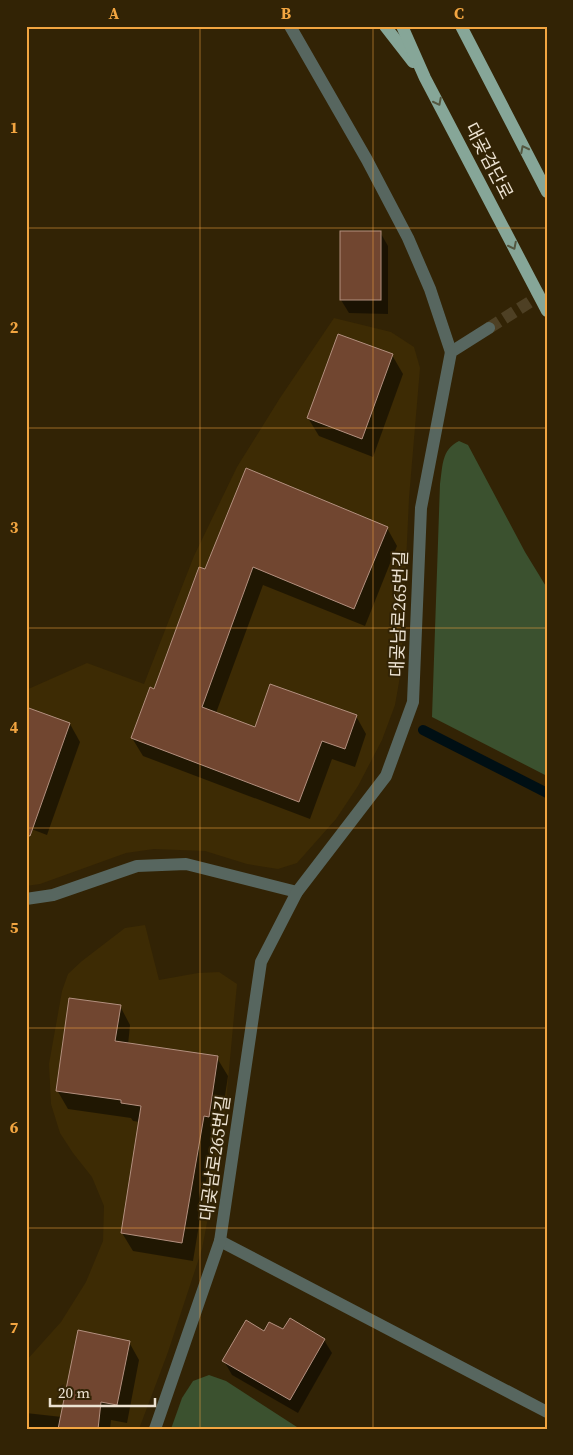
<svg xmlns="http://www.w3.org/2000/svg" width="573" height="1455" font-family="'Source Serif 4','Noto Sans KR',serif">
	<rect width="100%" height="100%" fill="#322305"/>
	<g fill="#3d2b04">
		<path d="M 334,318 L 391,332 L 414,347 L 420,368 L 409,498 L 401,671 L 395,705 L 382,740 L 358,786 L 336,819 L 297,863 L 278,869 L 247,864 L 205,851 L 154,849 L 126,853 L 40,884 L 26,886 L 26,690 L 87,663 L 144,684 L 194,556 L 237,467 L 280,398 Z"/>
		<path d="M 145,925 L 159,980 L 198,973 L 219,972 L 237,984 L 225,1113 L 213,1191 L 202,1249 L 168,1352 L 139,1429 L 26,1429 L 26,1361 L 61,1322 L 86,1282 L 103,1241 L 104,1206 L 92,1177 L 73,1153 L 60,1133 L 51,1104 L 49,1064 L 62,991 L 68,974 L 82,961 L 125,928 Z"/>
	</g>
	<g fill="#3b512f">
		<path d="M 459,441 L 468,445 L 525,552 L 547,588 L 547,776 L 432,717 L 440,484 C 443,466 441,450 459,441 Z"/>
		<path d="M 209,1375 L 226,1381 L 300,1429 L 171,1429 L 182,1398 L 193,1381 Z"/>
	</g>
	<g fill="#0007">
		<path d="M 380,232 L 388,246 L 388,314 L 349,313 L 341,300 Z"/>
		<path d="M 392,355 L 403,374 L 373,457 L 319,436 L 308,418 Z"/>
		<path d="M 387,528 L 397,546 L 365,626 L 263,585 L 216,713 L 255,728 L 356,716 L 366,734 L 355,767 L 332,759 L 310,819 L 143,756 L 132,738 L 155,690 L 206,571 Z"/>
		<path d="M 70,724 L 80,742 L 47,835 L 26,827 Z"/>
		<path d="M 120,1006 L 130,1025 L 128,1045 L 217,1058 L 228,1076 L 219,1135 L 214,1134 L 193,1261 L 133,1251 L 122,1233 L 140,1122 L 133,1121 L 131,1118 L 68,1109 L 57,1090 Z"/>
		<path d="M 284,1331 L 324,1340 L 332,1353 L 298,1413 L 232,1375 L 224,1361 Z"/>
		<path d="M 129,1342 L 139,1360 L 127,1423 L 111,1420 L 110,1429 L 26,1429 L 26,1413 L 62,1417 Z"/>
	</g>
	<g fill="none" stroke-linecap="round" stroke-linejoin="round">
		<path stroke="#000f14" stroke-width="10" d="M 423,730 L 547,793"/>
	</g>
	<g fill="#714630" stroke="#b3907f">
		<rect x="340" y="231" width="41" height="69"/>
		<path d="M 338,334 L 393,354 L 362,439 L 307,418 Z"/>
		<path d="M 246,468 L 388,527 L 354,609 L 253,567 L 202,707 L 255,727 L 270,684 L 357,715 L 345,749 L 322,741 L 299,802 L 131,738 L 150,687 L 154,689 L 199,567 L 205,569 Z"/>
		<path d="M 26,707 L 70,723 L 30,836 L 26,835 Z"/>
		<path d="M 69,998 L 121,1005 L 115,1041 L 218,1056 L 209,1117 L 204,1116 L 182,1243 L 121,1233 L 141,1106 L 121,1103 L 121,1100 L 56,1091 Z"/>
		<path d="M 290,1318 L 325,1339 L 290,1400 L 222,1361 L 246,1320 L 264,1331 L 269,1322 L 283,1329 Z"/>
		<path d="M 78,1330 L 130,1341 L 117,1405 L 101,1402 L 98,1429 L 58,1429 Z"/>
	</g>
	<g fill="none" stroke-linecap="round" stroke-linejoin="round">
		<path stroke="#4e4024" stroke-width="12" stroke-dasharray="12 6" stroke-linecap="butt" d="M 489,328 L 547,291"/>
		<g stroke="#57665f" stroke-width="12">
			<path d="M 290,26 L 367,160 L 408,238 L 430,289 L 451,352"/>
			<path d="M 26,899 L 53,895 L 137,866 L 186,864 L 297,892"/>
			<path d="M 220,1241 L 547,1412"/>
			<path d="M 155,1429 L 220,1241 L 261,962 L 297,892 L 386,776 L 413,702 L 421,508 L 451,352 L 489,328"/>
		</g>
		<g stroke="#86a698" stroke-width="12">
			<path d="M 385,26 L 413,62"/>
			<path d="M 402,26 L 425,78 L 547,311"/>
			<path d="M 461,26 L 547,192"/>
		</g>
	</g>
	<defs><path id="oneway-chevron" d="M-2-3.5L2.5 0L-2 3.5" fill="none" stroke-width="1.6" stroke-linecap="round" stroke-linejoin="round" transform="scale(1.25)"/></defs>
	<g stroke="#545740">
		<use href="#oneway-chevron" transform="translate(438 102) rotate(63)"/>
		<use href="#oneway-chevron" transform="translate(524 149) rotate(-117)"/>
		<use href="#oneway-chevron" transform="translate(513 246) rotate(63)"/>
	</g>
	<path fill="none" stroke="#f2a541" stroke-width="1" stroke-opacity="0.55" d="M 200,26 L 200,1429M 373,26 L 373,1429M 26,228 L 547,228M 26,428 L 547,428M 26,628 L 547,628M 26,828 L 547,828M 26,1028 L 547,1028M 26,1228 L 547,1228"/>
	<g text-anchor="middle" stroke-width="4" stroke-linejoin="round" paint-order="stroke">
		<g font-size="18" fill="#ece2d2" stroke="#322305">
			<text transform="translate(489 161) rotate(63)" y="6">대곶검단로</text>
			<text transform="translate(399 614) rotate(-88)" y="6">대곶남로265번길</text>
			<text transform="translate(215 1158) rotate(-82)" y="6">대곶남로265번길</text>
		</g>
	</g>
	<rect width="573" height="1455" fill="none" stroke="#322305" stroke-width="55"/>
	<path d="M50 1398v8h105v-8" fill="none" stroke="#ece2d2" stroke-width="2.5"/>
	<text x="58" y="1398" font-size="15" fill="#ece2d2" stroke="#322305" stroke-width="4" paint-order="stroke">20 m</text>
	<rect x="28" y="28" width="518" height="1400" fill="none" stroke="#f2a541" stroke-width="2"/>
	<g font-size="16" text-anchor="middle" font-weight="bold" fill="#f2a541">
		<text x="114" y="19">A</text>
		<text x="286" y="19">B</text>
		<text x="459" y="19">C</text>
		<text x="14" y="133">1</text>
		<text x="14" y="333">2</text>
		<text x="14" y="533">3</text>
		<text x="14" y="733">4</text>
		<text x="14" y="933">5</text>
		<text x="14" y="1133">6</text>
		<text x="14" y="1333">7</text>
	</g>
</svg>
